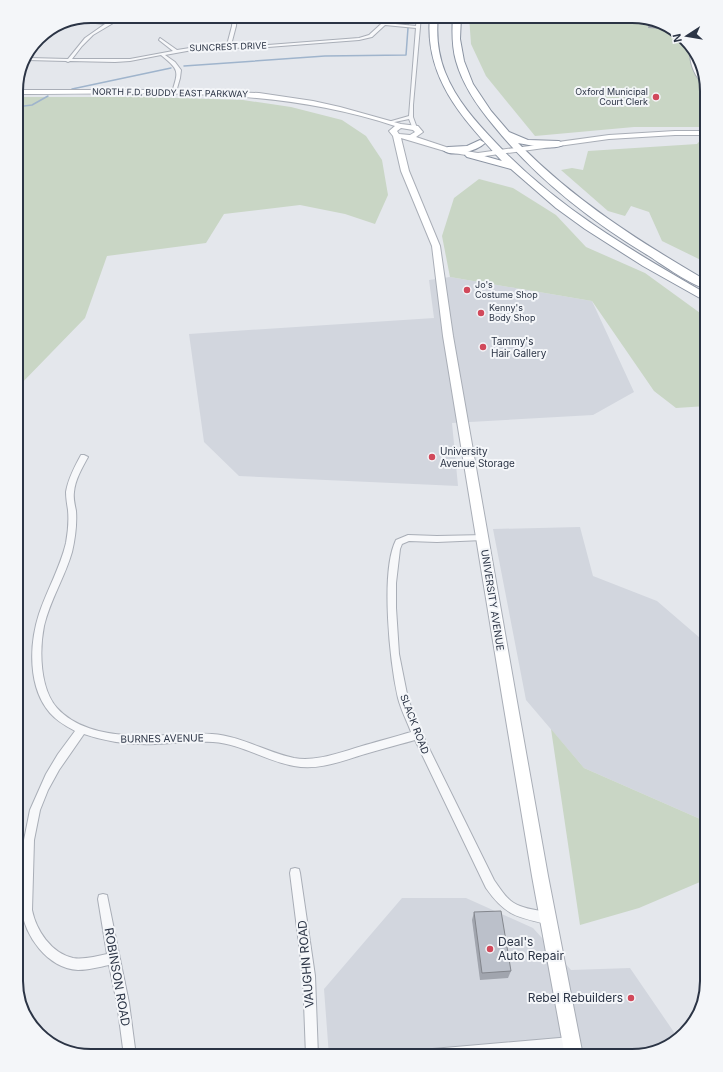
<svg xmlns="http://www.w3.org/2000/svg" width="723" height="1072" font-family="Inter,sans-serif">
	<rect width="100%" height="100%" fill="#e4e7ec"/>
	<g fill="#d2d6de">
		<path d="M 450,277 L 592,301 L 634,392 L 593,415 L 452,423 L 458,486 L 239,476 L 204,442 L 189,334 L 434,318 L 429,280 Z"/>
		<path d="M 580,527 L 593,576 L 657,601 L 707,644 L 707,822 L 584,768 L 526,700 L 493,529 Z"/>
		<path d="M 402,898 L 466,898 L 533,928 L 571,970 L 630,968 L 678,1038 L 669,1046 L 633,1056 L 329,1056 L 324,989 Z"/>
	</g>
	<g fill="#c9d6c5">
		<path d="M 469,16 L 637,16 L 670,26 L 697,54 L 707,91 L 707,127 L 634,127 L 535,136 L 486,76 L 471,44 Z"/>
		<path d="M 16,97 L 148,97 L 243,100 L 291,107 L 342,120 L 366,136 L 382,160 L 388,195 L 375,224 L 345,214 L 300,205 L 224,214 L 206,243 L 107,256 L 85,318 L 16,389 Z"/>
		<path d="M 704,136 L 707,138 L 707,263 L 662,241 L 649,212 L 631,206 L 625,216 L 608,211 L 561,170 L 572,168 L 583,170 L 588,151 L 697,144 Z"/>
		<path d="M 479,179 L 513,188 L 556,215 L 586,247 L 645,273 L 707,318 L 707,406 L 676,408 L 654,391 L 592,301 L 450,277 L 442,236 L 454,198 Z"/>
		<path d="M 551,729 L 584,768 L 707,822 L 707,879 L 639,908 L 580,925 Z"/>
	</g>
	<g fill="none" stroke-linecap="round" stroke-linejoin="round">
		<g stroke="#9fb4cc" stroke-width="1.5">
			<path d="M 408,25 L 410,16"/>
			<path d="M 184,66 L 325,56 L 406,55 L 408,28"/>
			<path d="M 72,89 L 171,68"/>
			<path d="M 16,107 L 32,105 L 48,96"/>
		</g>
		<g stroke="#a9aeb7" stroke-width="2">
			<g id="street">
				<path d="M 120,16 L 125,16 L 93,35 L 82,46 L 72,59 L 130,59 L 173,51 L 159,40 L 160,38 L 177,50 L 209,45 L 227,45 L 232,26 L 233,16 L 237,16 L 236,26 L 231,45 L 268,45 L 359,38 L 369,35 L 381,24 L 363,16 L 368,16 L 385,23 L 416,26 L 417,16 L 421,16 L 413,105 L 413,117 L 417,128 L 413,129 L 409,119 L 390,123 L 388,122 L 409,116 L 416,28 L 385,25 L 372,37 L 359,40 L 268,47 L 228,48 L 209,47 L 165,55 L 175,62 L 181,70 L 180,78 L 176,92 L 174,93 L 172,92 C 179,70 179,70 161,55 L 130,61 L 115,62 L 70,61 L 68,62 L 66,61 L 28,60 L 29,58 L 68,59 L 85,38 L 105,24 L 68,20 L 75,19 L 109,22 Z"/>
				<path d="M 302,16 L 307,16 L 302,20 L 300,20 Z"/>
				<path d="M 41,36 L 41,38 L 37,39 Z"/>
				<path d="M 691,48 L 694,51 L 696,64 L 704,80 L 706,86 C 695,78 688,62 691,48 Z"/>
				<path d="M 81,455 L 84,455 L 88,457 C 82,468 75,480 74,492 C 73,499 75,505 76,511 C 77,525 75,539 72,552 C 65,577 50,600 44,626 C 39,651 40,689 57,708 C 74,727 103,734 127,735 C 155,738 184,732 212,734 C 241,736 266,752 294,758 C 317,762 341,752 362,746 C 379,741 395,737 411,732 C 407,721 401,710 398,698 C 390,663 380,571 396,540 L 408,535 L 437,536 L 486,535 L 487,537 L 483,540 L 437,542 L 409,541 L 402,544 L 400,549 L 396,583 L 396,608 L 399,654 L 408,699 L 422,734 L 494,880 C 501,890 508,902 520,906 C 530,910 541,910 551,914 L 553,918 L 551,922 L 547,924 C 516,917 505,915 486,888 L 415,740 C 398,745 381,749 365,754 C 342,761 318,771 294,766 C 266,761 242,744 213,742 C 194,741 174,743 155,744 C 131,745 107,742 84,734 L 59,770 L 48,790 L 40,810 L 34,840 L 32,910 C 36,930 51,953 73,958 C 84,960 96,956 107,954 L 98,899 L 99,895 L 103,894 L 107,895 L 129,1003 L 136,1056 L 124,1056 L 117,1003 L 109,965 C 99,967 88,970 78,970 C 47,968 25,936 21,908 L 24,840 L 30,810 L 46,774 L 58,754 L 75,731 C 66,726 57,721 50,713 C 28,688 29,645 39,614 C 47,590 60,568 66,543 C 68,532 69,521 68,510 C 67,504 66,498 66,492 C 68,479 75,466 81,455 Z"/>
				<path d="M 295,868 L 299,869 L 300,873 L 315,976 L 318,1056 L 306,1056 L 303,976 L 290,873 L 291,869 Z"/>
				<path d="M 571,1037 L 575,1039 L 577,1043 L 575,1047 L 571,1049 L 491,1056 L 415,1056 L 417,1052 L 421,1050 Z"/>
			</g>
		</g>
		<g stroke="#a9aeb7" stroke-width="2">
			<path id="secondary" d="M 16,90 L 176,90 L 259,93 L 313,101 L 340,107 L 401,124 L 418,126 L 423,132 L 416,137 L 449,148 L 478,153 L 609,135 L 675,131 L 707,131 L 707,135 L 675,135 L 609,139 L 478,157 L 448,152 L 401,138 L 409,171 L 440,246 L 453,336 L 516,696 L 548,876 L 583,1056 L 565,1056 L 532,876 L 502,696 L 443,336 L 432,246 L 401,171 L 393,136 L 389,131 L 395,126 C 273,85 143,94 16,94 ZM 401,128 L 413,130 L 415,132 L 410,135 L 399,134 L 397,131 Z"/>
		</g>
		<g stroke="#8b94a3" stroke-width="2">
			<g id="highway">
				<path d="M 430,16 L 438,16 C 436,36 438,54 445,72 C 456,100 476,122 496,143 C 556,207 632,251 707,294 L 707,302 L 643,266 L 585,229 L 556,208 L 511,169 L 467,157 L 465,155 L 470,152 L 502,161 C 463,119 424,78 430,16 Z"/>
				<path d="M 453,16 L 461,16 L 460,39 L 464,61 L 473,84 L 491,111 L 509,132 L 528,140 L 559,141 L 564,144 C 555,152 526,144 518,143 C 575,201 637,240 707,281 L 707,289 C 692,286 663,265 649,256 C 591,221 537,179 494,126 C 478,107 463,86 456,61 C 452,47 452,31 453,16 Z"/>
				<path d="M 480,140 L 485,143 C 477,151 452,158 443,150 L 448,147 L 467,146 Z"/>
			</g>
		</g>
		<use href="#street" fill="#f7f8fa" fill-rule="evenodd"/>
		<use href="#secondary" fill="#fff" fill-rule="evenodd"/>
		<use href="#highway" fill="#fff" fill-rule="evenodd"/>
	</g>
	<g fill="#a1a5ae">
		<path d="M 649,20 L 670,26 L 674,30 L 648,28 Z"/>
		<path d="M 474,912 L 511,971 L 508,978 L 480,980 L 472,920 Z"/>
	</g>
	<path fill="#bbc0ca" stroke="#83868d" d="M 501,911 L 511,971 L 482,973 L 474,912 Z"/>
	<g fill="#d1495b" stroke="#f4f6f9" stroke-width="1.5">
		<circle cx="656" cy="97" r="4"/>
		<circle cx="467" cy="290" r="4"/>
		<circle cx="481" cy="313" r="4"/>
		<circle cx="483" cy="347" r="4"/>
		<circle cx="432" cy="457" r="4"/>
		<circle cx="490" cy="949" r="4"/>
		<circle cx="631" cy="998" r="4"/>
	</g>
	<g text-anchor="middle" stroke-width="4" stroke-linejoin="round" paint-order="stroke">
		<g font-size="9" fill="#2b3445" stroke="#f4f6f9">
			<text transform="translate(228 47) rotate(-2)" y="3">SUNCREST DRIVE</text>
			<text transform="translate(170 93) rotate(1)" y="3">NORTH F.D. BUDDY EAST PARKWAY</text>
		</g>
		<g font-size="9" fill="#2b3445" stroke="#f4f6f9" text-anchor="start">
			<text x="648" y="95" text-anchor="end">Oxford Municipal<tspan x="648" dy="10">Court Clerk</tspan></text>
			<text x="475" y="288">Jo's<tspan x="475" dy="10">Costume Shop</tspan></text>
			<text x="489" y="311">Kenny's<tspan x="489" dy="10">Body Shop</tspan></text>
		</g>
		<g font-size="10" fill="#2b3445" stroke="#f4f6f9" text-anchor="start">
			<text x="491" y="345">Tammy's<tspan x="491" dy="12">Hair Gallery</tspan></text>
			<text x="440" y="455">University<tspan x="440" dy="12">Avenue Storage</tspan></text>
		</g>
		<g font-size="10" fill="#2b3445" stroke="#f4f6f9">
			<text transform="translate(493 600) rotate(81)" y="4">UNIVERSITY AVENUE</text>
			<text transform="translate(415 724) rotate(69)" y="4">SLACK ROAD</text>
			<text transform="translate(162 738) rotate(-1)" y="4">BURNES AVENUE</text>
		</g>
		<g font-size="12" fill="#2b3445" stroke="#f4f6f9" text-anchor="start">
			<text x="498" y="946">Deal's<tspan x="498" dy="14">Auto Repair</tspan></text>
			<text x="623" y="1002" text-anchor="end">Rebel Rebuilders</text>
		</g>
		<g font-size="12" fill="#2b3445" stroke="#f4f6f9">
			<text transform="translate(306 964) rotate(-95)" y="4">VAUGHN ROAD</text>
			<text transform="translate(117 977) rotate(80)" y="4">ROBINSON ROAD</text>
		</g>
	</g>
	<path d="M0 0H723V1072H0ZM91 23H632A68 68 0 0 1 700 91V981A68 68 0 0 1 632 1049H91A68 68 0 0 1 23 981V91A68 68 0 0 1 91 23Z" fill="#f4f6f9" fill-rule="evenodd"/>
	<path fill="none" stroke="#2b3445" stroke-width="2" d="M91 23H632A68 68 0 0 1 700 91V981A68 68 0 0 1 632 1049H91A68 68 0 0 1 23 981V91A68 68 0 0 1 91 23Z"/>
	<g transform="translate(687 36) rotate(258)" stroke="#f4f6f9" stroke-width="3" paint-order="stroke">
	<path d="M0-3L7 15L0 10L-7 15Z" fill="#2b3445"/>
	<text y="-6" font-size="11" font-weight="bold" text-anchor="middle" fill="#2b3445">N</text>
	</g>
</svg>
